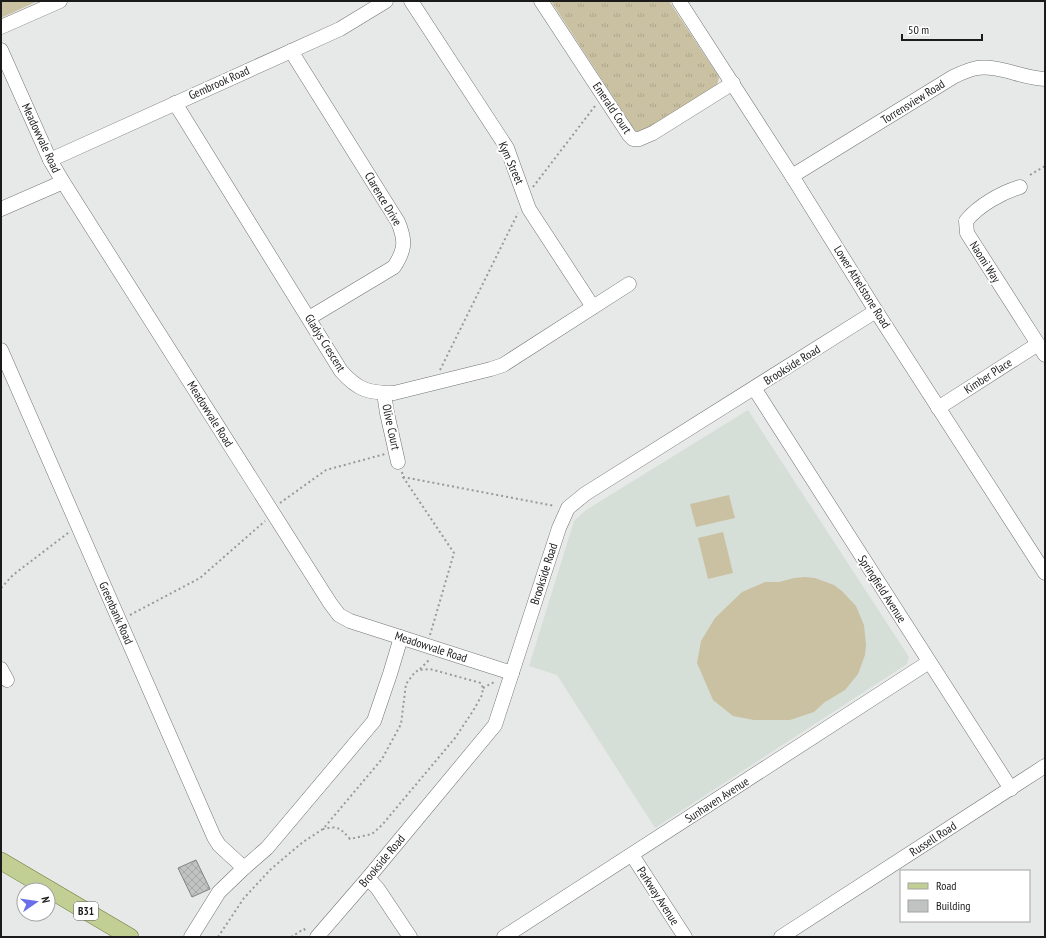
<svg xmlns="http://www.w3.org/2000/svg" width="1046" height="938" font-family="'PT Sans Narrow',sans-serif">
	<defs>
		<pattern id="grass-tufts" width="24" height="20" patternUnits="userSpaceOnUse"><rect width="24" height="20" fill="#cac1a2"/><path d="M3 7l-1-3M5 7V3M7 7l1-3M15 17l-1-3M17 17v-4M19 17l1-3" fill="none" stroke="#ada58b"/></pattern>
		<pattern id="building-cross-hatch" width="8" height="8" patternUnits="userSpaceOnUse"><rect width="8" height="8" fill="#c0c3c2"/><path d="M0 0l8 8M0 8l8-8" fill="none" stroke="#a4a7a6"/></pattern>
	</defs>
	<rect width="100%" height="100%" fill="#e6e9e7"/>
	<path fill="#d6dfd7" d="M 748,410 L 909,657 L 907,664 L 655,828 L 557,675 L 529,666 L 574,521 L 586,510 Z"/>
	<path fill="url(#grass-tufts)" d="M 551,1 L 669,1 L 719,77 L 717,86 L 644,133 L 635,131 Z"/>
	<g fill="#cac1a2">
		<path d="M 1,1 L 38,1 L 1,18 Z"/>
		<path d="M 729,495 L 735,518 L 696,527 L 690,504 Z"/>
		<path d="M 723,532 L 733,573 L 708,579 L 698,538 Z"/>
		<path d="M 805,577 L 815,578 L 834,585 L 842,591 L 856,606 L 864,625 L 866,645 L 865,655 L 858,674 L 845,690 L 825,702 L 814,712 L 790,720 L 754,720 L 733,716 L 713,700 L 697,663 L 701,641 L 715,618 L 742,592 L 765,582 L 779,582 L 794,578 Z"/>
	</g>
	<path fill="url(#building-cross-hatch)" stroke="#818483" d="M 196,860 L 210,889 L 192,897 L 178,868 Z"/>
	<g fill="none" stroke-linecap="round" stroke-linejoin="round">
		<g stroke="#727472" stroke-width="15">
			<g id="minor">
				<path d="M 411,1 L 507,148 L 529,209 L 593,307"/>
				<path d="M 541,1 L 629,135 L 633,139 L 639,139 L 653,133 L 733,83"/>
				<path d="M 679,1 L 792,176 L 876,311 L 1045,573"/>
				<path d="M 1,27 L 60,1"/>
				<path d="M 1,50 L 50,160 L 63,182 L 330,603 L 339,615 L 350,621 L 512,673"/>
				<path d="M 291,51 L 398,222 C 406,241 405,250 394,267 L 309,318"/>
				<path d="M 175,103 L 341,371 C 358,390 368,393 394,393 L 491,369 L 503,365 L 629,284"/>
				<path d="M 50,160 L 340,29 L 386,1"/>
				<path d="M 792,176 L 953,77 C 961,73 968,70 977,68 C 999,65 1022,78 1045,79"/>
				<path d="M 1020,187 C 1001,193 979,205 966,221 L 967,233 L 1045,355"/>
				<path d="M 1,209 L 63,182"/>
				<path d="M 1,350 L 214,837 L 219,845 L 244,868"/>
				<path d="M 754,388 L 1011,789"/>
				<path d="M 384,393 L 387,413 L 398,462"/>
				<path d="M 938,408 L 1038,344"/>
				<path d="M 1,669 L 7,680"/>
				<path d="M 632,855 L 685,937"/>
				<path d="M 368,878 L 378,889 L 410,937"/>
				<path d="M 191,937 L 219,892 L 244,868 L 267,848 L 374,721 L 390,674 L 399,644 L 400,637"/>
				<path d="M 317,937 L 368,878 L 495,725 L 559,528 L 568,508 L 585,494 L 876,311"/>
				<path d="M 504,937 L 929,662"/>
				<path d="M 781,937 L 1045,766"/>
			</g>
		</g>
		<g stroke="#6c7b3c" stroke-width="18">
			<path id="major" d="M 1,861 L 130,937"/>
		</g>
		<g stroke="#989a98" stroke-width="2" stroke-dasharray="2 3" stroke-linecap="butt">
			<path d="M 1030,175 L 1045,166"/>
			<path d="M 533,187 L 595,106"/>
			<path d="M 440,370 L 518,213"/>
			<path d="M 402,472 L 403,477 L 555,506"/>
			<path d="M 403,477 L 454,553 L 430,635"/>
			<path d="M 280,503 L 326,470 L 385,454"/>
			<path d="M 1,588 L 13,575 L 68,533"/>
			<path d="M 130,615 L 200,578 L 265,521"/>
			<path d="M 420,669 L 430,659"/>
			<path d="M 483,688 L 496,681"/>
			<path d="M 218,937 L 244,898 L 271,869 L 303,842 L 323,829 L 382,759 L 401,724 L 406,684 L 415,672 L 419,670 L 430,669 L 481,683 L 483,688 L 482,695 L 473,711 L 455,738 L 382,825 L 372,834 L 350,839 C 341,829 338,825 323,829"/>
			<path d="M 291,937 L 304,929 L 307,932"/>
		</g>
		<use href="#minor" stroke="#fff" stroke-width="14"/>
		<use href="#major" stroke="#c1cf95" stroke-width="17"/>
	</g>
	<g text-anchor="middle" stroke-width="4" stroke-linejoin="round" paint-order="stroke">
		<rect fill="#fff" stroke="#5f5f5f" stroke-width="1" x="74" y="902" width="24" height="18" rx="3"/>
		<g font-size="11" font-weight="bold" fill="#1a1b1a">
			<text x="86" y="915">B31</text>
		</g>
		<g font-size="12" fill="#1a1b1a" stroke="#fff">
			<text transform="translate(219 83) rotate(-24)" y="4">Gembrook Road</text>
			<text transform="translate(913 102) rotate(-32)" y="4">Torrensview Road</text>
			<text transform="translate(612 108) rotate(56)" y="4">Emerald Court</text>
			<text transform="translate(41 138) rotate(65)" y="4">Meadowvale Road</text>
			<text transform="translate(511 163) rotate(66)" y="4">Kym Street</text>
			<text transform="translate(383 199) rotate(59)" y="4">Clarence Drive</text>
			<text transform="translate(985 262) rotate(58)" y="4">Naomi Way</text>
			<text transform="translate(862 287) rotate(58)" y="4">Lower Athelstone Road</text>
			<text transform="translate(325 343) rotate(58)" y="4">Gladys Crescent</text>
			<text transform="translate(792 365) rotate(-32)" y="4">Brookside Road</text>
			<text transform="translate(988 376) rotate(-33)" y="4">Kimber Place</text>
			<text transform="translate(210 414) rotate(58)" y="4">Meadowvale Road</text>
			<text transform="translate(391 427) rotate(78)" y="4">Olive Court</text>
			<text transform="translate(544 574) rotate(-72)" y="4">Brookside Road</text>
			<text transform="translate(882 589) rotate(57)" y="4">Springfield Avenue</text>
			<text transform="translate(116 613) rotate(66)" y="4">Greenbank Road</text>
			<text transform="translate(431 647) rotate(18)" y="4">Meadowvale Road</text>
			<text transform="translate(717 800) rotate(-33)" y="4">Sunhaven Avenue</text>
			<text transform="translate(933 839) rotate(-33)" y="4">Russell Road</text>
			<text transform="translate(382 861) rotate(-50)" y="4">Brookside Road</text>
			<text transform="translate(658 896) rotate(57)" y="4">Parkway Avenue</text>
		</g>
	</g>
	<rect width="1046" height="938" fill="none" stroke="#1a1b1a" stroke-width="4"/>
	<rect x="900" y="870" width="130" height="52" fill="#ffffff" stroke="#a3a4a3"/>
	<rect x="908" y="883" width="20" height="6" fill="#c1cf95" stroke="#a3a4a3"/>
	<text x="936" y="890" font-size="12" fill="#1a1b1a">Road</text>
	<rect x="908" y="900" width="20" height="12" fill="#c0c3c2" stroke="#a3a4a3"/>
	<text x="936" y="910" font-size="12" fill="#1a1b1a">Building</text>
	<g transform="translate(36 902) rotate(77)"><circle r="19" fill="#ffffff" stroke="#a3a4a3"/>
	<path d="M0-3L7 15L0 10L-7 15Z" fill="#696fe8"/>
	<text y="-6" font-size="11" font-weight="bold" text-anchor="middle" fill="#1a1b1a">N</text>
	</g>
	<path d="M902 34v6h80v-6" fill="none" stroke="#1a1b1a" stroke-width="2"/>
	<text x="908" y="34" font-size="12" fill="#1a1b1a" stroke="#ffffff" stroke-width="3" paint-order="stroke">50 m</text>
</svg>
